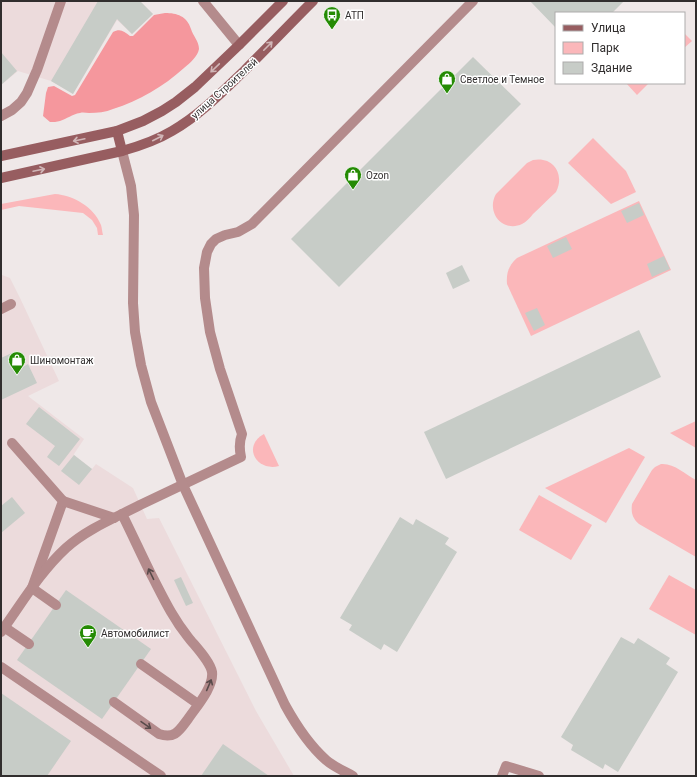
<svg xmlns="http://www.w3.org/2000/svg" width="697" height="777" font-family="Roboto,sans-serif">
	<rect width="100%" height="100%" fill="#efe8e8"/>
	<g fill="#ecdbdc">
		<path d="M 1,1 L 140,1 L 153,14 L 132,34 L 117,20 L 73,94 L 51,81 L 18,71 L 1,85 Z"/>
		<path d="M 1,272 L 2,275 L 10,278 L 20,298 L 59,381 L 28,396 L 84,439 L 74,454 L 74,455 L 92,469 L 96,464 L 133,488 L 147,519 L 159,518 L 256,711 L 294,776 L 1,776 Z"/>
	</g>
	<g fill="#fbb7ba">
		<path d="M 684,33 L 692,41 L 684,48 Z"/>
		<path d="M 626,83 L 649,83 L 637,95 Z"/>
		<path d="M 593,138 L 626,171 L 636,192 L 611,204 L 568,163 Z"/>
		<path d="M 533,160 C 554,156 565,175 556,192 C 548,199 541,207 533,214 C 530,218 526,222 522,224 C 512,229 500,225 495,215 C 492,208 492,201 496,194 L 527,163 Z"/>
		<path d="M 55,194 C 73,195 94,207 101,225 C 102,228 102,232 103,235 L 98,235 L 97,228 L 92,220 L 83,213 L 19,206 L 1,210 L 1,204 Z"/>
		<path d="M 639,201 L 671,270 L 531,336 L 507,284 C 506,273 509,265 517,258 Z"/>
		<path d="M 696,421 L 696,448 L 670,433 Z"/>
		<path d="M 264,434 L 279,466 C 256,472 242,446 264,434 Z"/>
		<path d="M 629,448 L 645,457 L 606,523 L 545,488 Z"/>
		<path d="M 661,464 C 674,463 685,474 696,480 L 696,557 L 639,524 C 632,518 631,512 632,504 L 652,470 L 655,467 Z"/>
		<path d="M 539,495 L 592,525 L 571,560 L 519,530 Z"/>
		<path d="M 669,575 L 696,590 L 696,635 L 649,609 Z"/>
	</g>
	<path fill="#f5979d" d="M 165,13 C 177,13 187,16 191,29 C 193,36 199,41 199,49 C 198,56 190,63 184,68 C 164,86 139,101 113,109 C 106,112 97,113 89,113 C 86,113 83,112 80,113 C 72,114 67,119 60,121 C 57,122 53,122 50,122 L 43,116 L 46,93 L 48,87 L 54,86 L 72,96 L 75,95 L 113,32 C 120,28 124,31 130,36 L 133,36 L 154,15 Z"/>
	<g fill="#c7ccc7">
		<path d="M 98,1 L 140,1 L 153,14 L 132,34 L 117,19 L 73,94 L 51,81 Z"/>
		<path d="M 530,1 L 624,1 L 612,13 L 556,13 L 556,28 Z"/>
		<path d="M 1,52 L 17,71 L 1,85 Z"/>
		<path d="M 473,57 L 521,104 L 339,287 L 291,239 Z"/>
		<path d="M 639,203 L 644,215 L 627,223 L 621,211 Z"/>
		<path d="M 566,237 L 572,249 L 553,258 L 547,246 Z"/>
		<path d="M 664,256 L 670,269 L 652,277 L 647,264 Z"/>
		<path d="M 462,265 L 470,281 L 453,289 L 446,273 Z"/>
		<path d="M 537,308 L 545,325 L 534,331 L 525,313 Z"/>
		<path d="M 639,330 L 661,377 L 446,479 L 424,432 Z"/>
		<path d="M 14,352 L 21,368 L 28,364 L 37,383 L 1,400 L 1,358 Z"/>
		<path d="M 39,407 L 80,439 L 59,466 L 47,457 L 55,446 L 26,424 Z"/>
		<path d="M 74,455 L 92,469 L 79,485 L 61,471 Z"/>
		<path d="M 12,497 L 25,513 L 1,533 L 1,506 Z"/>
		<path d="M 400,517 L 413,525 L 416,519 L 449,538 L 445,544 L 457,552 L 397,652 L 384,644 L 381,650 L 349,630 L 352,625 L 340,618 Z"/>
		<path d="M 181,577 L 193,603 L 186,606 L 174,580 Z"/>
		<path d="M 66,590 L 151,649 L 102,719 L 17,660 Z"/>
		<path d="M 621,637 L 634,644 L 638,638 L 670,658 L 666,664 L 678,672 L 618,772 L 605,764 L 603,769 L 571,750 L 573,745 L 561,737 Z"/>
		<path d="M 1,693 L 71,741 L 47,776 L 1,776 Z"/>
		<path d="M 223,744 L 269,776 L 201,776 Z"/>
	</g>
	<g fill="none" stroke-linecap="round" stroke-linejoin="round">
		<g stroke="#b48b8c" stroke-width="10">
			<path d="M 203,1 L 239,45"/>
			<path d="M 1,116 L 12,110 L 21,102 L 27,93 L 37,70 L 61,1"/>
			<path d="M 1,309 L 11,304"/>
			<path d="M 12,443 L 63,501 L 32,588 L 56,605"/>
			<path d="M 63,501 L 114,518"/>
			<path d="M 4,627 L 29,644"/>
			<path d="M 1,632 C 22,603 40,572 66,548 C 87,529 115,518 140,505 C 174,489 208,473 241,457 C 239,448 239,442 242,434 L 220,369 L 210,332 L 205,298 L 204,268 L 207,252 L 211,244 L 216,239 L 225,235 L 238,232 L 252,224 L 473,1"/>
			<path d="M 141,664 L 198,704"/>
			<path d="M 1,667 L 161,776"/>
			<path d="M 114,702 L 159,734 C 175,739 179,731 188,719 C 196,707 214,687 212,672 C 210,661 195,646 188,637 C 172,617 163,597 151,574 C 141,554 132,534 122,514"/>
			<path d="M 502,776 L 506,766 L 539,776"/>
		</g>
		<path stroke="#b48b8c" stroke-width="10" d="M 122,151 L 131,186 L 134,215 L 133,303 L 135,332 L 141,365 L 151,402 L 183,485 L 285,705 C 296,725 309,745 326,760 C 334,767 344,771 353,776"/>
		<g stroke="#975d60" stroke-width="10">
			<path d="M 117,131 L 122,151"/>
			<path d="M 1,156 L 117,131 L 143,121 L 162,111 L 176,102 L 195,87 L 239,45 L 283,1"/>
			<path d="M 1,178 L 122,151 C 140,146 157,140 172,131 C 200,115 222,92 245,70 C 268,47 290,24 313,1"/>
		</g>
	</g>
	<defs><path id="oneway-shaft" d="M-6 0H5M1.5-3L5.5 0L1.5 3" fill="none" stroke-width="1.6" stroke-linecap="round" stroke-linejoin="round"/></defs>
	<g stroke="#d0b6b7">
		<use href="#oneway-shaft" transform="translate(268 46) rotate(-45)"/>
		<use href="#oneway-shaft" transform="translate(215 68) rotate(136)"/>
		<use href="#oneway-shaft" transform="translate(158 138) rotate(-27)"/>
		<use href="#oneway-shaft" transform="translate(79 140) rotate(168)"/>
		<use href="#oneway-shaft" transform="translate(39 170) rotate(-12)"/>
	</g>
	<g stroke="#584a4a">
		<use href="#oneway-shaft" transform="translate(151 574) rotate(-116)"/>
		<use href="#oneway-shaft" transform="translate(209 685) rotate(-67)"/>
		<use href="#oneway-shaft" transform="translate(146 725) rotate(35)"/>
	</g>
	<defs>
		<g id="bus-pin" transform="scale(0.9)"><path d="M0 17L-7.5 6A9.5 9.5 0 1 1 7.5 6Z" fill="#258b04" stroke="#fff"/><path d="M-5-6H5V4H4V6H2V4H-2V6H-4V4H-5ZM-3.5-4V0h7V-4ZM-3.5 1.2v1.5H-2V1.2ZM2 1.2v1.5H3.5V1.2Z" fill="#fff"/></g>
		<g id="shop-pin" transform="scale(0.9)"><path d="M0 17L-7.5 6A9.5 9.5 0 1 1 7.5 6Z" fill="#258b04" stroke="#fff"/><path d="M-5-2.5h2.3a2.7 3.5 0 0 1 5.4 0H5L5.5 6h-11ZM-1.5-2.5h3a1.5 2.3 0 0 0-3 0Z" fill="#fff"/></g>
		<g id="cafe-pin" transform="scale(0.9)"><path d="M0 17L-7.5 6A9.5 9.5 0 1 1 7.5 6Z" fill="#258b04" stroke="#fff"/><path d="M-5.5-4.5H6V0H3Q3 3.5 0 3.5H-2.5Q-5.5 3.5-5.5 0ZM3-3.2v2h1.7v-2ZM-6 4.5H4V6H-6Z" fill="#fff"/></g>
	</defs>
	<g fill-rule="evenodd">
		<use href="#bus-pin" x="332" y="15"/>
		<use href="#shop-pin" x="447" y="79"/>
		<use href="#shop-pin" x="353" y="175"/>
		<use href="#shop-pin" x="17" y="360"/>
		<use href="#cafe-pin" x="88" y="633"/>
	</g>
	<g text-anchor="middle" stroke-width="3" stroke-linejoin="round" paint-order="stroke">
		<g font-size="10" fill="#312e2e" stroke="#fff" text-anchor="start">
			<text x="345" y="19">АТП</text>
			<text x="460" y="83">Светлое и Темное</text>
			<text x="366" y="179">Ozon</text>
			<text x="30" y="364">Шиномонтаж</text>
			<text x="101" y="637">Автомобилист</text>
		</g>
		<g font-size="10" fill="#312e2e" stroke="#fff">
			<text transform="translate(224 88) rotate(-42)" y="4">улица Строителей</text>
		</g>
	</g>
	<rect width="697" height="777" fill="none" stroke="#312e2e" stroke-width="4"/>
	<rect x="555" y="12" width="130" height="72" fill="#ffffff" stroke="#adabab"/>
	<rect x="563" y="25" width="20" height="6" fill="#975d60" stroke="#adabab"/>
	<text x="591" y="32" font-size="12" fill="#312e2e">Улица</text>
	<rect x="563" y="42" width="20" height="12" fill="#fbb7ba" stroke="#adabab"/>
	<text x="591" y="52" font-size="12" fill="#312e2e">Парк</text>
	<rect x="563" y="62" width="20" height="12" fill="#c7ccc7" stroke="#adabab"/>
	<text x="591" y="72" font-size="12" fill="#312e2e">Здание</text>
</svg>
